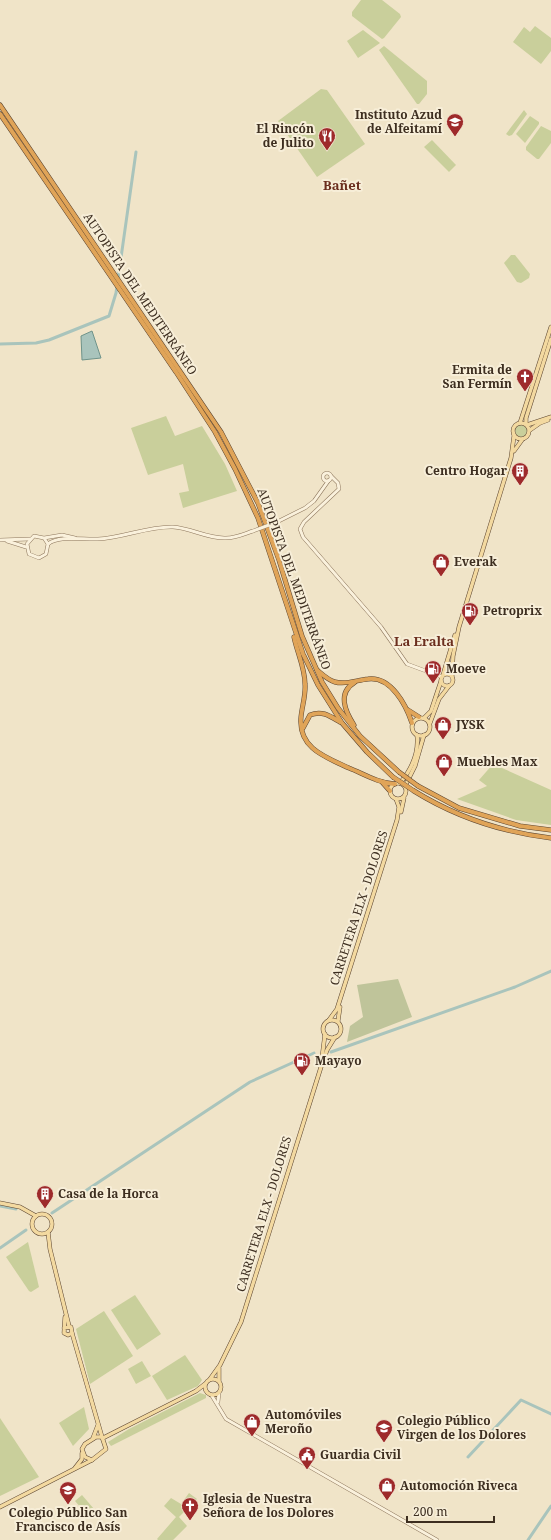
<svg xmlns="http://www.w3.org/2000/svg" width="551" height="1540" font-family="'Noto Serif',serif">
	<rect width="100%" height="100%" fill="#f0e4c8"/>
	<g fill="#c9cf9b">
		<path d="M 361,0 L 382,0 L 400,14 L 401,17 L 384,38 L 382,39 L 352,16 L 352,12 Z"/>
		<path d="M 535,26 L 551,38 L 551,51 L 541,64 L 513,42 L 524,27 L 530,32 Z"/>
		<path d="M 363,30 L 380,43 L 358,58 L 347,41 Z"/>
		<path d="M 384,46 L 427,81 L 427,94 L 419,104 L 417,104 L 379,50 Z"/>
		<path d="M 321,89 L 327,90 L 365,144 L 317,177 L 278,121 Z"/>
		<path d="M 524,110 L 527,114 L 512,135 L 509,136 L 506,134 Z"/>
		<path d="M 530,116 L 539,122 L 539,124 L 525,143 L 516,134 Z"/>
		<path d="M 541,126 L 551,131 L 551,143 L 539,159 L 537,159 L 526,150 L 526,147 Z"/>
		<path d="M 432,140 L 456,165 L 449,172 L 424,147 Z"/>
		<path d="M 511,255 L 515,255 L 530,274 L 529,278 L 521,283 L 517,282 L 504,263 Z"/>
		<path d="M 166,416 L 175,436 L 202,426 L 225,464 L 237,491 L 183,508 L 179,493 L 189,491 L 183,464 L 148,475 L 131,428 Z"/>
		<circle cx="521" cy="431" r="6"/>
		<path d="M 493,764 L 551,790 L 551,825 L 516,820 L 457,799 L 487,786 L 479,780 Z"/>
		<path d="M 28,1242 L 39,1287 L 31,1292 L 29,1291 L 6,1257 Z"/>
		<path d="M 135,1295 L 161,1334 L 137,1350 L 111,1310 Z"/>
		<path d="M 104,1311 L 133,1356 L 90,1384 L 76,1329 Z"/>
		<path d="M 185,1355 L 202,1380 L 198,1386 L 167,1400 L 152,1376 Z"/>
		<path d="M 142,1361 L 151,1376 L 136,1384 L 128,1369 Z"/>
		<path d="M 200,1393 L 206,1395 L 206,1398 L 111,1446 L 108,1442 L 129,1429 Z"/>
		<path d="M 84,1407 L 89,1429 L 73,1446 L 59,1423 Z"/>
		<path d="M 0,1418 L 39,1477 L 0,1496 Z"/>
		<path d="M 189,1493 L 197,1499 L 179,1517 L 187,1526 L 173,1540 L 158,1540 L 157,1539 L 176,1517 L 164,1506 L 171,1498 L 181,1504 Z"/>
		<path d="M 82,1495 L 94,1509 L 87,1515 L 75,1501 Z"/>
	</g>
	<path fill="#bfc49a" d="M 398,979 L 412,1017 L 347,1042 L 350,1026 L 363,1017 L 357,985 Z"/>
	<path fill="#a9c4bc" stroke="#6f938a" d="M 92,331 L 101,358 L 82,360 L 81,336 Z"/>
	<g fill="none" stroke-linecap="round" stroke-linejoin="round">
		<g stroke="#a9c4bc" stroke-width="3">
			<path d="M 0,344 L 36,343 L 49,340 L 109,316 L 116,293 L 136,152"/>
			<path d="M 331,1052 L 515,987 L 551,971"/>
			<path d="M 0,1206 L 16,1209"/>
			<path d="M 52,1213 L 250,1082 L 314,1053"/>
			<path d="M 0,1248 L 26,1230"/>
			<path d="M 468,1457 L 521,1400 L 551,1414"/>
			<path d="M 528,1540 L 551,1506"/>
		</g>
		<g stroke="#8d765c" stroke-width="4">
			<g id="minor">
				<circle cx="327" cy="477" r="4"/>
				<path d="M 331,476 L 338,483 L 339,489 L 304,522 L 300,529 L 303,537 L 381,627 L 407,664 L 442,677"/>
				<path d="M 277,522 L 305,508 L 314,501 L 329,480"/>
				<path d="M 44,538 L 48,544 L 46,554 L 39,558 L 29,554 L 27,544 L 34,536 L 44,538 L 62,535 L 75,538"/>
				<path d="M 0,540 L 30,539"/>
				<path d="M 7,541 L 26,547"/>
				<path d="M 48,544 C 59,535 84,540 98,539 C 123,538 148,526 173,527 C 191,528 208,539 226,538 C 236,538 244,534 253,531"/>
				<path d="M 212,1396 L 226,1419 L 437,1540"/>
				<path d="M 218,1402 L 219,1393"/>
			</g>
		</g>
		<g stroke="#5b4430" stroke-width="4.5">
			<g id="major">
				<circle cx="521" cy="431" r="8"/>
				<path d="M 520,423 L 551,327"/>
				<path d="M 526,424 L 526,418 L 551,339"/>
				<path d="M 527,425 L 551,417"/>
				<path d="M 530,430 L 540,423 L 548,420"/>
				<path d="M 514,451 L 522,440"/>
				<circle cx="447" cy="680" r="6"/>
				<path d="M 443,675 L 455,635"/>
				<path d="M 452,676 L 453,656 L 459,627 L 511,458 L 514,436"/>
				<circle cx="421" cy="727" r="9"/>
				<path d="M 424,718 L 431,711 L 441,681"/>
				<path d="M 430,723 L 439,699 L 449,686"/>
				<circle cx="398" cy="791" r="8"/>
				<path d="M 400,783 C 411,770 419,753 417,735"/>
				<path d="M 405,786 L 415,766 L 424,735"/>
				<path d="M 401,812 L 404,798"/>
				<circle cx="332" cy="1029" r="9"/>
				<path d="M 329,1020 L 337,1009 L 397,820 L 399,807 L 396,799"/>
				<path d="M 338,1021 L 340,1007"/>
				<path d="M 322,1058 L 325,1034"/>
				<path d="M 0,1203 L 20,1207 L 36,1216"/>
				<circle cx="42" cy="1224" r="10"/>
				<path d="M 48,1232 L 50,1249 L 69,1326"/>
				<path d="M 64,1328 L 71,1327 L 72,1333 L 68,1335 L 64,1333 L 65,1317"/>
				<path d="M 72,1333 L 102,1437"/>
				<circle cx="213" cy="1387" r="8"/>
				<path d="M 210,1379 L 220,1365 L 241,1322 L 321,1067 L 327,1050 L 335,1037"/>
				<path d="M 219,1381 L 219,1368"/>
				<path d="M 96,1437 L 102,1437 L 106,1449 L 92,1460 L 85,1457 L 82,1449 L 85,1444 Z"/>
				<path d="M 93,1438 L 98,1425"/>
				<path d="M 103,1438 L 196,1391 L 205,1384"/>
				<path d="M 75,1468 L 82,1459 L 82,1453"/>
				<path d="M 0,1507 L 92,1460"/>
			</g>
		</g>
		<g stroke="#5b4430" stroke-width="5">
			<g id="highway">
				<path d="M 0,105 L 221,432 L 258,503 L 279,560 L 302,636 L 322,682 L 338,708 L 360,736 L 399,772"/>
				<path d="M 0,114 L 176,372 L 215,432 L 235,469 L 258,518 L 303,654 L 318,685 L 342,723 L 367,752 L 393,777"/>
				<path d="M 294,637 C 297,652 305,668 305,684 C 306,695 302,706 301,717 C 298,748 325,757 349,768 C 364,774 378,783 395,784"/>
				<path d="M 317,670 C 323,675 328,680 335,682 C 346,685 357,680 368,679 C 391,676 406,705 412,723"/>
				<path d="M 408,710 L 419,717"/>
				<path d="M 354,725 C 345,711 337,693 355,682"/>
				<path d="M 303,728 L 310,715 C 322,710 330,716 340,722"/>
				<path d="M 382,782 L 390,791"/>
				<path d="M 418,786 L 459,808 L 520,826 L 551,830"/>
				<path d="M 414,791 C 456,817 501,832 551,838"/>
			</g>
		</g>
		<use href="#minor" stroke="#faf1dc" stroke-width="3"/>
		<use href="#major" stroke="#f3d9a0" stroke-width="3.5"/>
		<use href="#highway" stroke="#e0a458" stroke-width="4"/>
		<g stroke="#8d765c" stroke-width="4" stroke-linecap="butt">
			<path id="minor-bridge" d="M 253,531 L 277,522"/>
		</g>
		<g stroke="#5b4430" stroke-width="5" stroke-linecap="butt">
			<g id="highway-bridge">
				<path d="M 399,772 L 418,786"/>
				<path d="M 393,777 L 414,791"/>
			</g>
		</g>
		<use href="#minor-bridge" stroke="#faf1dc" stroke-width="3"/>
		<use href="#highway-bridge" stroke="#e0a458" stroke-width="4"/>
	</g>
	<defs>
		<g id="school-pin" transform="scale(0.9)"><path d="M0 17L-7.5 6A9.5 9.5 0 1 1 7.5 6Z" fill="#9e2a2b" stroke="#f7eed8"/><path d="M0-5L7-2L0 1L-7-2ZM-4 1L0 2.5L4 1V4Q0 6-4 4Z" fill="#fff"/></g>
		<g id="restaurant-pin" transform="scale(0.9)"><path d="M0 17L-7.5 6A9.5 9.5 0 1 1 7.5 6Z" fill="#9e2a2b" stroke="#f7eed8"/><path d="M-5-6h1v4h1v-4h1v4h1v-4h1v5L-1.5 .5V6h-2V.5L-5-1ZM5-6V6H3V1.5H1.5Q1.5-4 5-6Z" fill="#fff"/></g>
		<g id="church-pin" transform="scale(0.9)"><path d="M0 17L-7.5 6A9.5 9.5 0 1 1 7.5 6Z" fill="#9e2a2b" stroke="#f7eed8"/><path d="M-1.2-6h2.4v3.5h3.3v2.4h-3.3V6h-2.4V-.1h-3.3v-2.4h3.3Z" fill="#fff"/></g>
		<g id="building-pin" transform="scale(0.9)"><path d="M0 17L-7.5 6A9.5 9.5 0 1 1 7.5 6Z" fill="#9e2a2b" stroke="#f7eed8"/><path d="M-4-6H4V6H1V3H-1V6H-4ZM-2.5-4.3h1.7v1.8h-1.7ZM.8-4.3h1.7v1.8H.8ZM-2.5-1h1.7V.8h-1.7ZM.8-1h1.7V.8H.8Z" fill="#fff"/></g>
		<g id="shop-pin" transform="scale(0.9)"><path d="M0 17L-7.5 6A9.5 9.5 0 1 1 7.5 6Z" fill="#9e2a2b" stroke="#f7eed8"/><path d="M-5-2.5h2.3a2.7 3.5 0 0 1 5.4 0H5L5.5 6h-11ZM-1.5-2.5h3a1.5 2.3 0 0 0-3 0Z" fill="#fff"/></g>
		<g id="fuel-pin" transform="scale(0.9)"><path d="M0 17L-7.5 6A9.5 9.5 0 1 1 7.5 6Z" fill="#9e2a2b" stroke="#f7eed8"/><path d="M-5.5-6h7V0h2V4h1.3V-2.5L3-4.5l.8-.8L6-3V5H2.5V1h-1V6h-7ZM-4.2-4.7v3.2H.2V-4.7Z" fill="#fff"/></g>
		<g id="civic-pin" transform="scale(0.9)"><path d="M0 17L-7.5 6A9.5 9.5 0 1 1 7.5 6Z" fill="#9e2a2b" stroke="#f7eed8"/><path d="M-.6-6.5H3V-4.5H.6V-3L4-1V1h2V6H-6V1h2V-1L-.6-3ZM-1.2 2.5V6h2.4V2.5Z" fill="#fff"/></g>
	</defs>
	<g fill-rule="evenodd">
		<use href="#school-pin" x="455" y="122"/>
		<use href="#restaurant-pin" x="327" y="136"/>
		<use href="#church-pin" x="525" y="377"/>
		<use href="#building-pin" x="520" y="471"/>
		<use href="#shop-pin" x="441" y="562"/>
		<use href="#fuel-pin" x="470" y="611"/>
		<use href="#fuel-pin" x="433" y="669"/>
		<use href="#shop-pin" x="443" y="725"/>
		<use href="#shop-pin" x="444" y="762"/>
		<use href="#fuel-pin" x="302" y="1061"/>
		<use href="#building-pin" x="45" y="1194"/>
		<use href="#shop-pin" x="252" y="1422"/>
		<use href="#school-pin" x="384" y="1428"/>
		<use href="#civic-pin" x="307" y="1455"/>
		<use href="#shop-pin" x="387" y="1486"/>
		<use href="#school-pin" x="68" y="1490"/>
		<use href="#church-pin" x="190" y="1506"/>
	</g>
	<g text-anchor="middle" stroke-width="4" stroke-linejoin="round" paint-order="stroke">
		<g font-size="12" font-weight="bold" fill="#3d2e20" stroke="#f7eed8" text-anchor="start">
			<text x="442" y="119" text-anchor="end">Instituto Azud<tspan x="442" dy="14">de Alfeitamí</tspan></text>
			<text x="314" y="133" text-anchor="end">El Rincón<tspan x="314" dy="14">de Julito</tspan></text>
			<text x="512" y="374" text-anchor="end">Ermita de<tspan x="512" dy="14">San Fermín</tspan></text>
			<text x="507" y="475" text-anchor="end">Centro Hogar</text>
			<text x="454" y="566">Everak</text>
			<text x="483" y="615">Petroprix</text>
			<text x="446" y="673">Moeve</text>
			<text x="456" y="729">JYSK</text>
			<text x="457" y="766">Muebles Max</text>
			<text x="315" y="1065">Mayayo</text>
			<text x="58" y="1198">Casa de la Horca</text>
			<text x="265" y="1419">Automóviles<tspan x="265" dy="14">Meroño</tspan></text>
			<text x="397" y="1425">Colegio Público<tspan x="397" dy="14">Virgen de los Dolores</tspan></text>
			<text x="320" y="1459">Guardia Civil</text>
			<text x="400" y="1490">Automoción Riveca</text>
			<text x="203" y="1503">Iglesia de Nuestra<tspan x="203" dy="14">Señora de los Dolores</tspan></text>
			<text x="68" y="1517" text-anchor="middle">Colegio Público San<tspan x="68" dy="14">Francisco de Asís</tspan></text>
		</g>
		<g font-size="12" fill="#3d2e20" stroke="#f7eed8">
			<text transform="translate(140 294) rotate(56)" y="4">AUTOPISTA DEL MEDITERRÁNEO</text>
			<text transform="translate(294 579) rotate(70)" y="4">AUTOPISTA DEL MEDITERRÁNEO</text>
			<text transform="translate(359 908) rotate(-72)" y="4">CARRETERA ELX - DOLORES</text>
			<text transform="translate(264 1214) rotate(-73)" y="4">CARRETERA ELX - DOLORES</text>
		</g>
		<g font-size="13" font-weight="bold" fill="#6b2e1e" stroke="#f7eed8">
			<text x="342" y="190">Bañet</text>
			<text x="424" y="646">La Eralta</text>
		</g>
	</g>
	<path d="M407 1516v6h87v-6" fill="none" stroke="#3d2e20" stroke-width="2"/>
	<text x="413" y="1516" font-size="12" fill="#3d2e20" stroke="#f7eed8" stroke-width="3" paint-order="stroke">200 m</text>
</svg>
